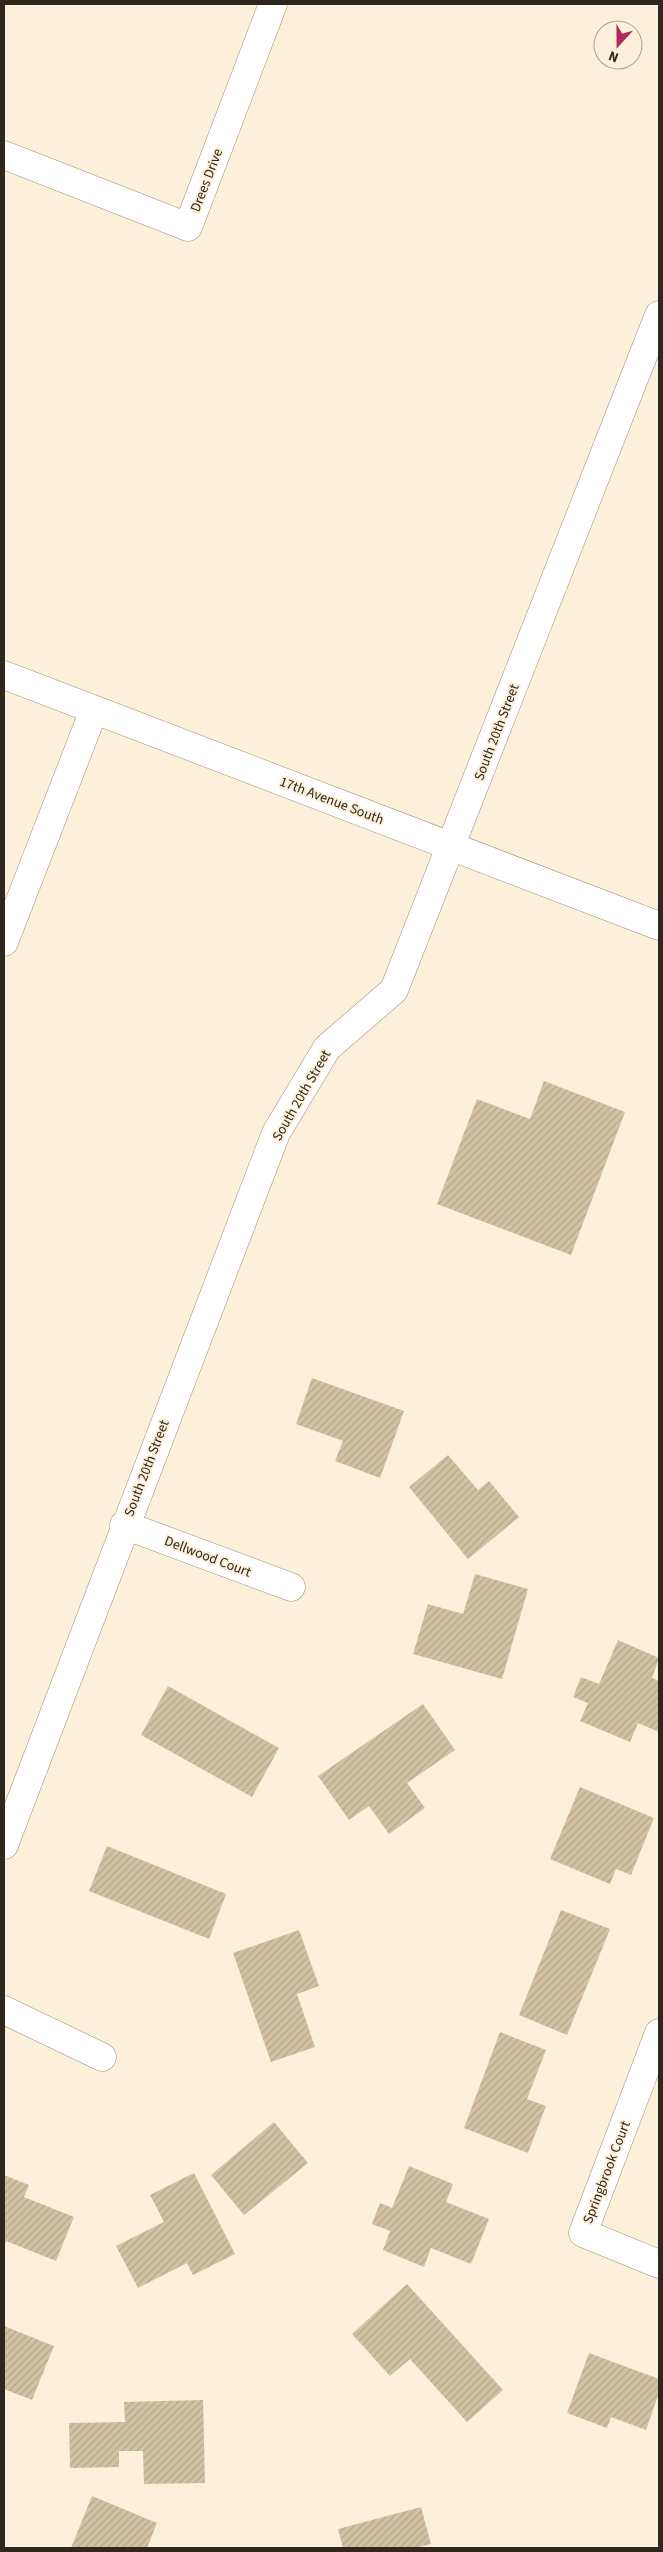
<svg xmlns="http://www.w3.org/2000/svg" width="663" height="2552" font-family="'Source Sans 3',sans-serif">
	<defs>
		<pattern id="building-hatch" width="6" height="6" patternUnits="userSpaceOnUse" patternTransform="scale(1.25)"><rect width="6" height="6" fill="#d2c1a3"/><path d="M-1 1l2-2M0 6l6-6M5 7l2-2" fill="none" stroke="#b5a68c"/></pattern>
	</defs>
	<rect width="100%" height="100%" fill="#fdf0da"/>
	<g fill="url(#building-hatch)">
		<path d="M 544,1081 L 625,1112 L 571,1255 L 437,1204 L 477,1099 L 530,1119 Z"/>
		<path d="M 312,1378 L 404,1411 L 380,1478 L 335,1461 L 343,1441 L 296,1424 Z"/>
		<path d="M 448,1455 L 478,1490 L 489,1481 L 519,1517 L 468,1559 L 409,1487 Z"/>
		<path d="M 475,1574 L 528,1589 L 502,1679 L 413,1654 L 428,1604 L 463,1614 Z"/>
		<path d="M 618,1640 L 659,1658 L 652,1678 L 659,1681 L 659,1732 L 638,1723 L 630,1742 L 580,1721 L 588,1703 L 573,1697 L 581,1677 L 599,1684 Z"/>
		<path d="M 168,1686 L 279,1748 L 252,1797 L 141,1735 Z"/>
		<path d="M 423,1704 L 455,1750 L 407,1783 L 425,1808 L 389,1834 L 369,1806 L 349,1820 L 318,1776 Z"/>
		<path d="M 580,1787 L 654,1818 L 631,1875 L 616,1869 L 610,1884 L 550,1859 Z"/>
		<path d="M 107,1846 L 226,1894 L 209,1939 L 89,1891 Z"/>
		<path d="M 561,1910 L 610,1929 L 567,2035 L 519,2015 Z"/>
		<path d="M 299,1930 L 319,1986 L 297,1994 L 315,2047 L 271,2062 L 233,1953 Z"/>
		<path d="M 500,2032 L 546,2050 L 527,2099 L 546,2106 L 528,2153 L 464,2128 Z"/>
		<path d="M 274,2122 L 308,2163 L 244,2215 L 211,2175 Z"/>
		<path d="M 409,2166 L 453,2184 L 446,2202 L 489,2219 L 471,2264 L 431,2248 L 424,2267 L 383,2250 L 390,2231 L 372,2224 L 380,2203 L 392,2208 Z"/>
		<path d="M 194,2173 L 235,2254 L 193,2275 L 187,2263 L 138,2288 L 116,2246 L 164,2222 L 150,2195 Z"/>
		<path d="M 4,2175 L 29,2185 L 24,2197 L 74,2217 L 56,2261 L 6,2241 L 4,2247 Z"/>
		<path d="M 407,2284 L 503,2390 L 467,2422 L 410,2359 L 390,2376 L 352,2334 Z"/>
		<path d="M 4,2326 L 54,2346 L 32,2400 L 4,2389 Z"/>
		<path d="M 589,2353 L 659,2379 L 659,2393 L 646,2430 L 611,2417 L 607,2428 L 567,2413 Z"/>
		<path d="M 203,2400 L 205,2483 L 144,2484 L 143,2451 L 119,2451 L 119,2467 L 70,2468 L 69,2423 L 125,2422 L 124,2402 Z"/>
		<path d="M 92,2496 L 157,2523 L 147,2548 L 71,2548 Z"/>
		<path d="M 421,2507 L 431,2544 L 416,2548 L 343,2548 L 338,2529 Z"/>
	</g>
	<g fill="none" stroke-linecap="round" stroke-linejoin="round">
		<g stroke="#9e8f75" stroke-width="29">
			<g id="minor">
				<path d="M 4,155 L 188,227 L 273,4"/>
				<path d="M 4,675 L 659,926"/>
				<path d="M 4,942 L 94,710"/>
				<path d="M 124,1525 L 291,1587"/>
				<path d="M 4,1845 L 276,1133 L 327,1048 L 394,990 L 659,315"/>
				<path d="M 4,2010 L 102,2057"/>
				<path d="M 659,2033 L 583,2233 L 659,2264"/>
			</g>
		</g>
		<use href="#minor" stroke="#fff" stroke-width="28"/>
	</g>
	<g text-anchor="middle" stroke-width="4" stroke-linejoin="round" paint-order="stroke">
		<g font-size="14" fill="#2d271d" stroke="#fdf0da">
			<text transform="translate(206 180) rotate(-69)" y="5">Drees Drive</text>
			<text transform="translate(496 732) rotate(-69)" y="5">South 20th Street</text>
			<text transform="translate(332 800) rotate(21)" y="5">17th Avenue South</text>
			<text transform="translate(301 1095) rotate(-60)" y="5">South 20th Street</text>
			<text transform="translate(146 1468) rotate(-69)" y="5">South 20th Street</text>
			<text transform="translate(208 1556) rotate(21)" y="5">Dellwood Court</text>
			<text transform="translate(606 2172) rotate(-69)" y="5">Springbrook Court</text>
		</g>
	</g>
	<rect width="663" height="2552" fill="none" stroke="#2d271d" stroke-width="10"/>
	<g transform="translate(618 45) rotate(201)"><circle r="24" fill="#fdf0da" stroke="#aaa08e"/>
	<path d="M0-4L9 19L0 12L-9 19Z" fill="#b5285e"/>
	<text y="-8" font-size="14" font-weight="bold" text-anchor="middle" fill="#2d271d">N</text>
	</g>
</svg>
